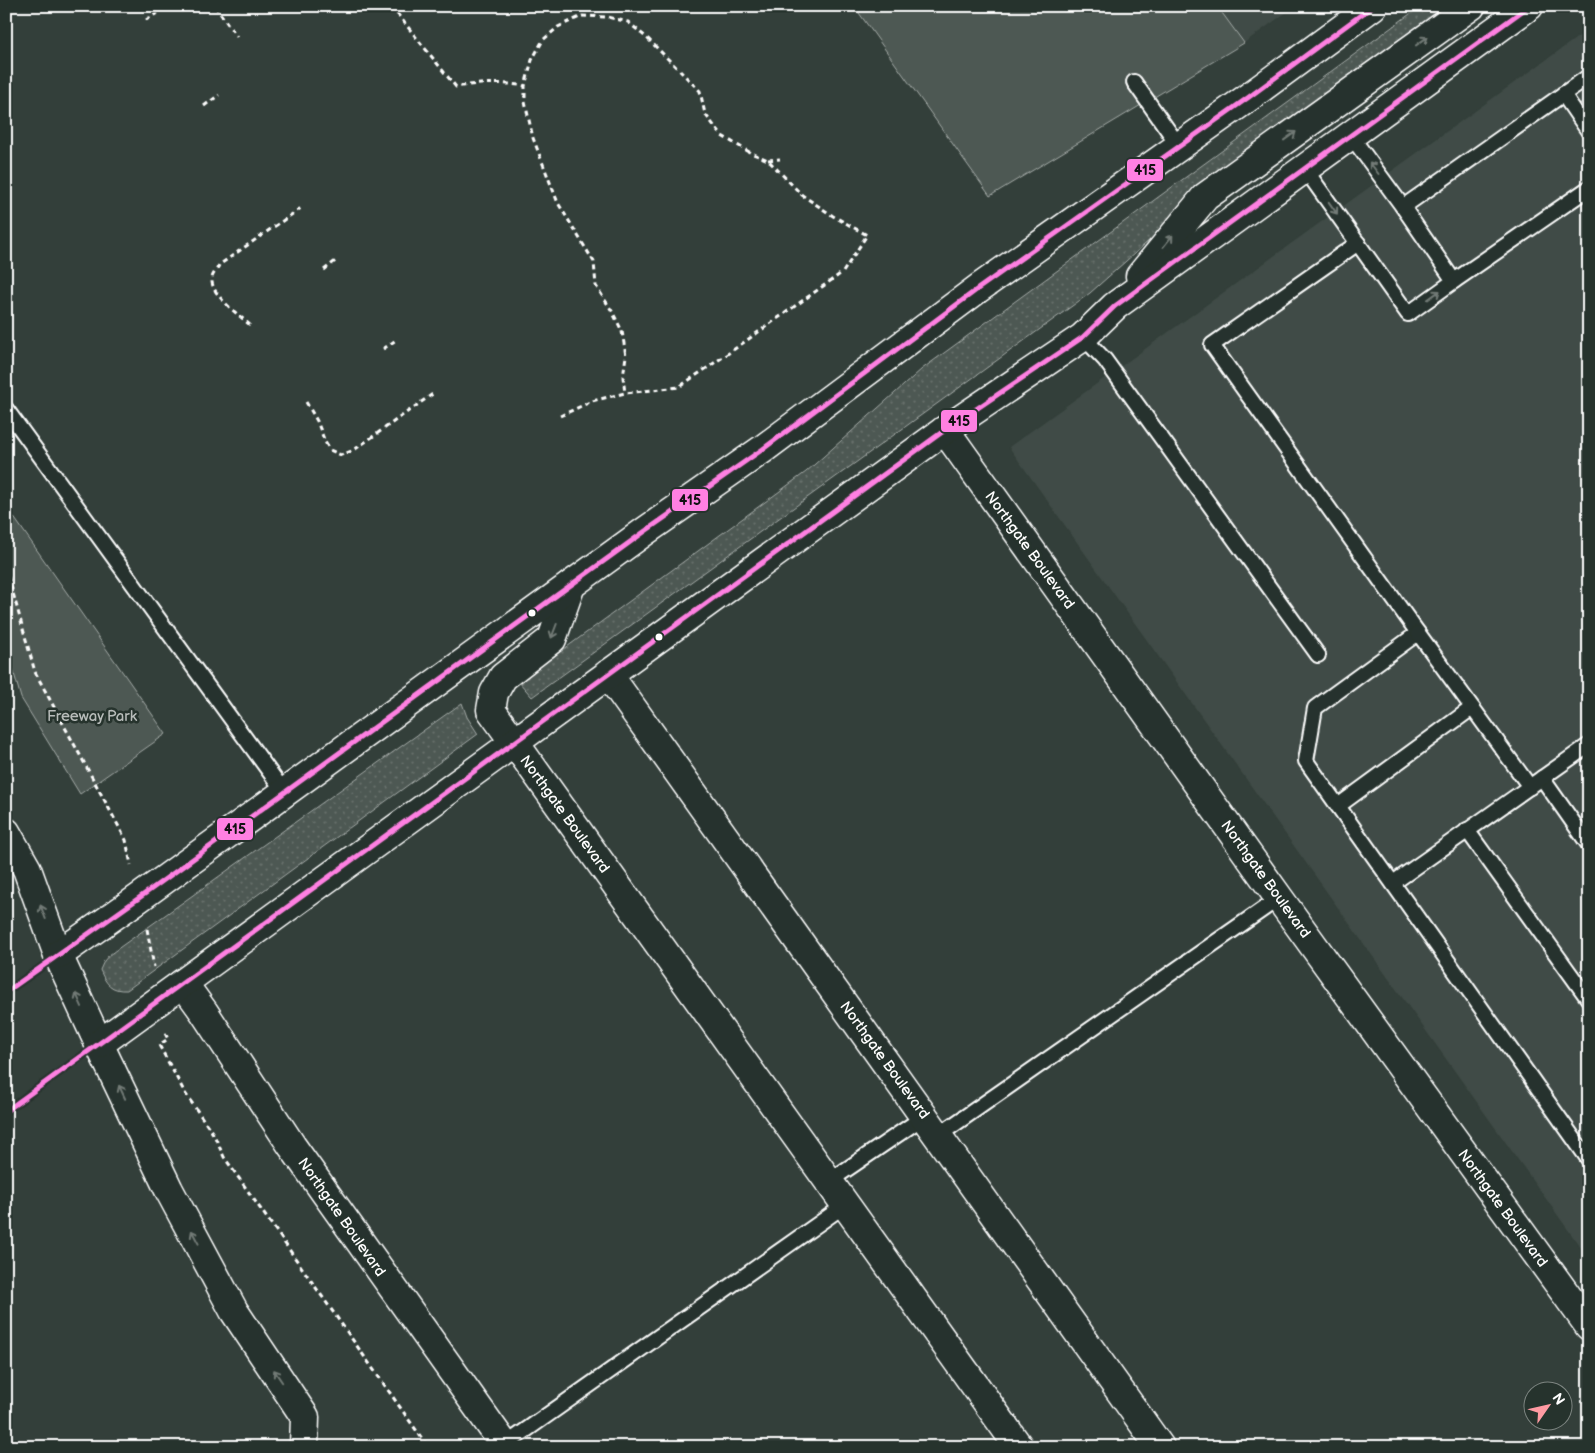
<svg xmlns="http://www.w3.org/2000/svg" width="1595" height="1453" font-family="'Balsamiq Sans',sans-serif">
	<defs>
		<pattern id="grass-dots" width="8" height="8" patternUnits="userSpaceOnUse" patternTransform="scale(1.25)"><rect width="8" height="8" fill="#4d5853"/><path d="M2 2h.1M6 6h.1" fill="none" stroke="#68716d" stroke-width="1.8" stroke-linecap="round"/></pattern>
	</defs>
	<rect width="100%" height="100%" fill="#333f3a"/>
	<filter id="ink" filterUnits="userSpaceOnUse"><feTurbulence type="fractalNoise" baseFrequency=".02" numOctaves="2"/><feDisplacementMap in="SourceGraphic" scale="10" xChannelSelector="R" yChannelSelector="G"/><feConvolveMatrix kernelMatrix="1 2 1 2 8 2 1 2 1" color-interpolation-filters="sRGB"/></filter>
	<g filter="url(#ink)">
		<g fill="#404c47">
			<path d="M 1217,6 L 1295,6 L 1244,43 Z"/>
			<path d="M 1589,29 L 1589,1259 L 1009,447 Z"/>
		</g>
		<g fill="url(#grass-dots)" stroke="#a6aca9">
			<path d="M 1421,6 L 1456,6 L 1206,190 L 1090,293 L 532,697 L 519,682 L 806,472 L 922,369 Z"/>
			<path d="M 462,703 L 467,717 L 478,734 L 127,990 C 111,991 106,984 100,970 L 104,961 L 109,955 Z"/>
		</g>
		<g fill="#4d5853" stroke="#a6aca9">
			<path d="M 854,6 L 1217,6 L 1244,43 L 990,196 Z"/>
			<path d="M 6,506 L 166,734 L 80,794 L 21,698 L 6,645 Z"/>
		</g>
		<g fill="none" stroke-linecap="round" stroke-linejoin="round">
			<g stroke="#fff" stroke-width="18">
				<g id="service">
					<path d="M 1134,82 L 1179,146"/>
					<path d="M 1563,94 L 1589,132"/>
					<path d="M 1305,169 L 1408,314 L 1454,281 L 1403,207 L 1351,136"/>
					<path d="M 1403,207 L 1589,76"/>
					<path d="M 1358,243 L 1212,345 L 1418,633 L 1315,708 L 1306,761 L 1589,1160"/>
					<path d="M 1454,281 L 1589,188"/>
					<path d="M 1083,337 L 1105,360 L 1318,655"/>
					<path d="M 6,409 L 285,793"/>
					<path d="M 1418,633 L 1530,787"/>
					<path d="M 1542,778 L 1589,845"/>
					<path d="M 1338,806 L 1472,708"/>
					<path d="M 1467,830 L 1589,1000"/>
					<path d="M 1393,883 L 1589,745"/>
					<path d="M 939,1135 L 1279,898"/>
					<path d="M 828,1182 L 925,1116"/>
					<path d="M 505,1445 L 845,1205"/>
				</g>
			</g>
			<g stroke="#fff" stroke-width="31">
				<g id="minor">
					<path d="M 945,430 L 1279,898 L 1589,1326"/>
					<path d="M 608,674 L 1160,1447"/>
					<path d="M 514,742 L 1019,1447"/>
					<path d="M 183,983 L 204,1012 L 292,1146 L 506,1447"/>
				</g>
			</g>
			<g stroke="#fff" stroke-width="31">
				<g id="secondary">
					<path d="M 1140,276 L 1205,197 L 1471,6"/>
					<path d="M 514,742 L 491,710 L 494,693 L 503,677 L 552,639 L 571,585"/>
					<path d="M 6,832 L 27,869 L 58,955 L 99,1044 L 169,1190 L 234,1311 L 305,1417 L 304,1447"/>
					<path d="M 58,955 L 139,898 L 644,532 L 763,449 L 979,288 L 1249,97 L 1373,6"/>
					<path d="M 99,1044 L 945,430 L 1083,337 L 1115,306 L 1529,6"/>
				</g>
			</g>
			<g stroke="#fff" stroke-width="3" stroke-dasharray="5 4" stroke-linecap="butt">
				<path d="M 215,6 L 237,37"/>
				<path d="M 391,6 L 456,87 C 480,83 501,82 525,86"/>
				<path d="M 594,6 L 595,17"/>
				<path d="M 146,20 L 159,12"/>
				<path d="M 204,106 L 219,95"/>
				<path d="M 768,160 L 780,159"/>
				<path d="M 324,270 L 338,259"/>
				<path d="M 250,325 C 239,315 210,294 212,279 C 212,274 217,270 219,265 L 301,208"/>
				<path d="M 383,349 L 396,340"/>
				<path d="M 306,402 L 317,421 L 325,442 L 330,450 L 341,455 L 354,450 L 434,393"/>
				<path d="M 560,416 L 592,401 L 625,393 L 679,387 L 726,355 L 843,272 L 867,235 L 833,216 L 802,195 L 768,160 L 751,153 L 722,136 L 705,114 L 700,91 L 647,38 L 628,22 L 608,17 L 582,16 L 558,27 L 543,40 L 532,60 L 525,86 L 525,102 L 533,138 L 558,203 L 594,262 L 596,286 L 612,311 L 622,331 L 626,356 L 623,377 L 625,393"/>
				<path d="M 6,568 L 35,672 L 126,840 L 131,865"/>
				<path d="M 147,929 L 154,967"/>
				<path d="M 165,1033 L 168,1039 L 159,1045 L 185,1093 L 214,1135 L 224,1157 L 428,1447"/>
			</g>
			<use href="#service" stroke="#26332d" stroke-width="14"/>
			<use href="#minor" stroke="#26332d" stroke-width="28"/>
			<use href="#secondary" stroke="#26332d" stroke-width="28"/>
			<g stroke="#26332d" stroke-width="9">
				<g id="bus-1">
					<path d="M 6,992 L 139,898 L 644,532 L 763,449 L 979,288 L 1249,97 L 1373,6"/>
					<path d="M 6,1111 L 945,430 L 1083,337 L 1115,306 L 1529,6"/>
				</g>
			</g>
			<use href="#bus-1" stroke="#ff80e2" stroke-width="5"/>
		</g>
		<defs><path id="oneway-shaft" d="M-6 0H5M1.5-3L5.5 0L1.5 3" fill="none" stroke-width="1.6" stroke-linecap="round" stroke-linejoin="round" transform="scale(1.25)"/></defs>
		<g stroke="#727a76">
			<use href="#oneway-shaft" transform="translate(1422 41) rotate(-36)"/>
			<use href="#oneway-shaft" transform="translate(1290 136) rotate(-36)"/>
			<use href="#oneway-shaft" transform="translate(1374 168) rotate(-127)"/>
			<use href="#oneway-shaft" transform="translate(1333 208) rotate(55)"/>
			<use href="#oneway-shaft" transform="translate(1168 241) rotate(-51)"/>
			<use href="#oneway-shaft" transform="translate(1434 295) rotate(-36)"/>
			<use href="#oneway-shaft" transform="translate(554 631) rotate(111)"/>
			<use href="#oneway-shaft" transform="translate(43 912) rotate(-111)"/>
			<use href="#oneway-shaft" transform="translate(79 1000) rotate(-114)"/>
			<use href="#oneway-shaft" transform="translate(122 1092) rotate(-115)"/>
			<use href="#oneway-shaft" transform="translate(195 1237) rotate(-118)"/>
			<use href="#oneway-shaft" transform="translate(278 1376) rotate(-124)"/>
		</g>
	</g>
	<g fill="#fff" stroke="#26332d" stroke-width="2">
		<circle cx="532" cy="613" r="4.5"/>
		<circle cx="659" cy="637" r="4.5"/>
	</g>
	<g text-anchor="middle" stroke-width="5" stroke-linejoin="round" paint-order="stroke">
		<g font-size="15" fill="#fff" stroke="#26332d">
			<text transform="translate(1030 550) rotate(54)" y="5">Northgate Boulevard</text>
			<text transform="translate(565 814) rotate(54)" y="5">Northgate Boulevard</text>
			<text transform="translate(1266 879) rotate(54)" y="5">Northgate Boulevard</text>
			<text transform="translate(885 1060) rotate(54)" y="5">Northgate Boulevard</text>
			<text transform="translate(1503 1208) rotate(54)" y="5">Northgate Boulevard</text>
			<text transform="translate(342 1217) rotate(55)" y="5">Northgate Boulevard</text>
		</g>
		<g font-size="15" fill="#b8bcba" stroke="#26332d">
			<text x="92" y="721">Freeway Park</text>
		</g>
	</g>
	<g stroke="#26332d" stroke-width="2">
		<rect x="1126" y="158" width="38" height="24" rx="5" fill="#ff80e2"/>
		<rect x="940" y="409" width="38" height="24" rx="5" fill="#ff80e2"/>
		<rect x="671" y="488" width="38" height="24" rx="5" fill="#ff80e2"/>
		<rect x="216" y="817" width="38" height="24" rx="5" fill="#ff80e2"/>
	</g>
	<g font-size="14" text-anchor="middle" font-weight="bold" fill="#111">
		<text x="1145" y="175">415</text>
		<text x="959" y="426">415</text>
		<text x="690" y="505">415</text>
		<text x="235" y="834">415</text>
	</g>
	<rect width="1595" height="1453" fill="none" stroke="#26332d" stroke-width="25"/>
	<rect x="12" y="12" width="1570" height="1428" fill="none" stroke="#fff" stroke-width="2" filter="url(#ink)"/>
	<g transform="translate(1548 1406) rotate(56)"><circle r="24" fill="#26332d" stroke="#7d8581"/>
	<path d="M0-4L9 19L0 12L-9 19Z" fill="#ff9aa2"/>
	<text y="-8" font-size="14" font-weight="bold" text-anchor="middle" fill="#ffffff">N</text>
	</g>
</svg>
